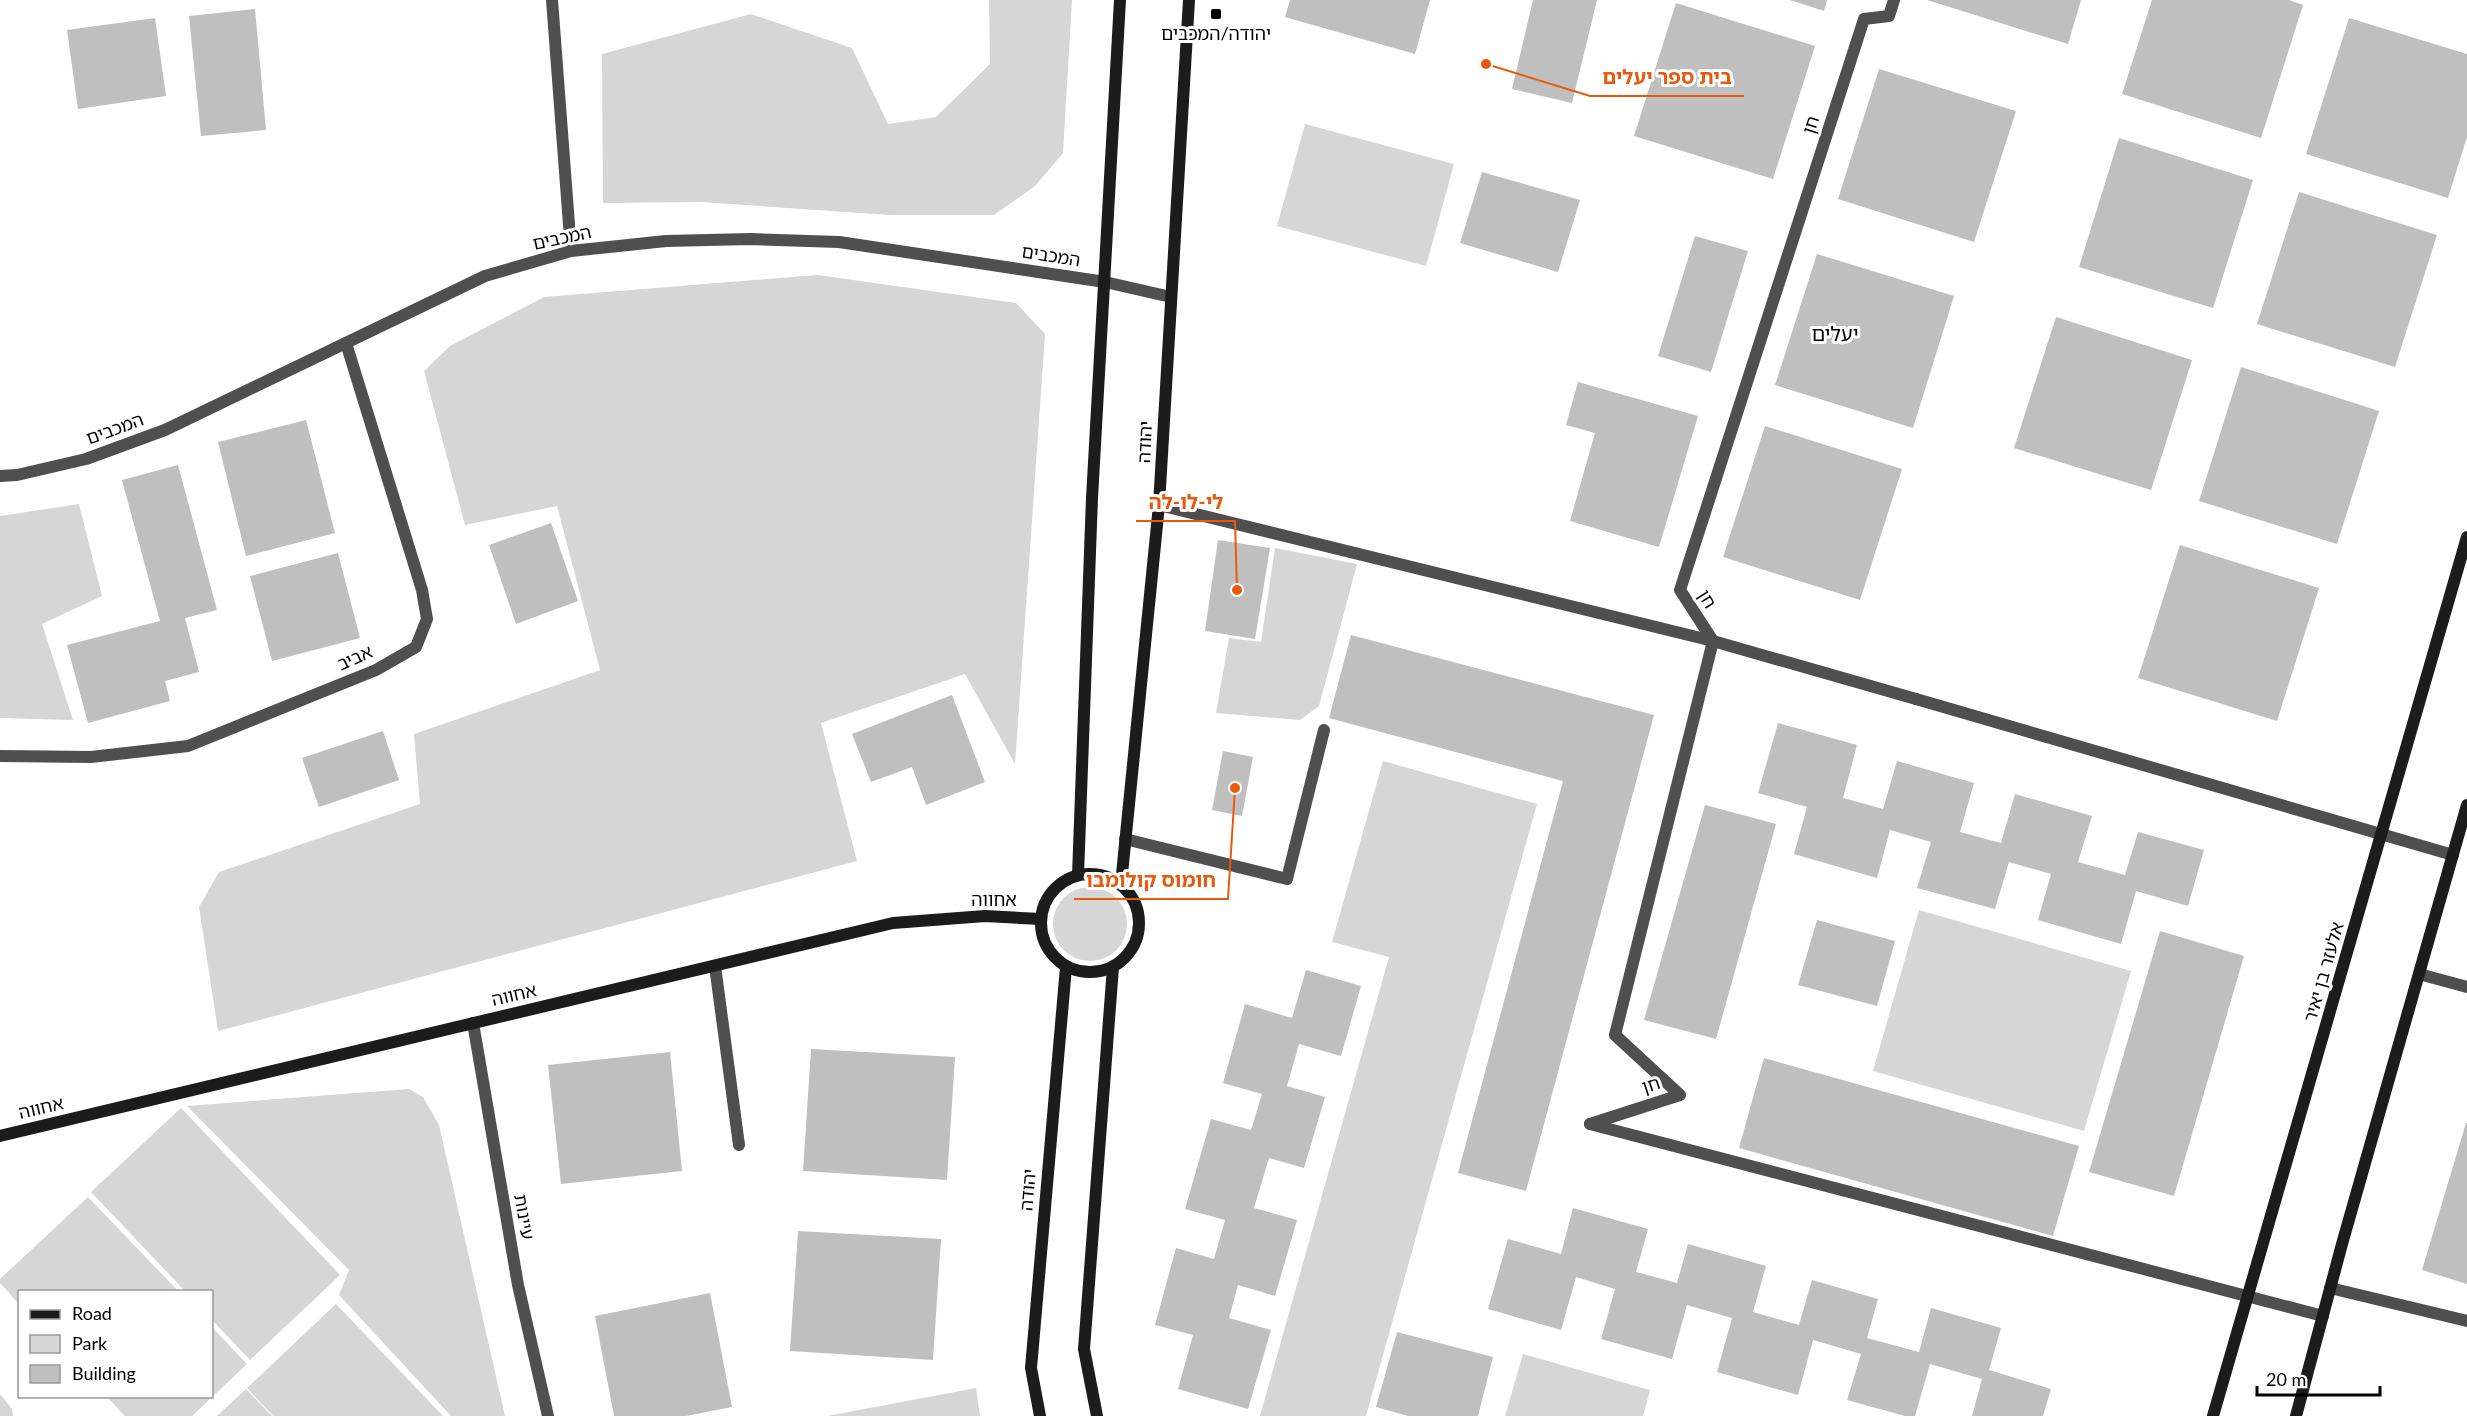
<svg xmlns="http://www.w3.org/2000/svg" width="2467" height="1416" font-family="Lato,'Noto Sans Hebrew',sans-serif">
	<rect width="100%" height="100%" fill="#fff"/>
	<g fill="#d6d6d6">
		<path d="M 989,0 L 1072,0 L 1063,153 L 1035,186 L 994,215 L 890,215 L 701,202 L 603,203 L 602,54 L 751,14 L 852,48 L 888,124 L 936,117 L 990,64 Z"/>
		<path d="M 1305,124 L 1454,164 L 1426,266 L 1277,226 Z"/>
		<path d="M 818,275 L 1016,303 L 1045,334 L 1015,764 L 965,674 L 821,723 L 857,861 L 218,1031 L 199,907 L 219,872 L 420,804 L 414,734 L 600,670 L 557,506 L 465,525 L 424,371 L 450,346 L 544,297 Z"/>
		<path d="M 79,504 L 102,596 L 42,624 L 73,720 L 0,718 L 0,516 Z"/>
		<path d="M 1275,548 L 1357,564 L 1319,706 L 1300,720 L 1216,713 L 1229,638 L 1261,642 Z"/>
		<path d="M 1383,761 L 1537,804 L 1366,1416 L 1260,1416 L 1389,957 L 1332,942 Z"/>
		<circle cx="1090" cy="924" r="37"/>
		<path d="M 1919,910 L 2131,971 L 2084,1131 L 1873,1071 Z"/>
		<path d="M 409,1089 L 423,1097 L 439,1125 L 505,1416 L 451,1416 L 339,1295 L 349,1270 L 187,1106 Z"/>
		<path d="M 181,1108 L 340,1275 L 250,1360 L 212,1320 L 212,1292 L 185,1291 L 91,1192 Z"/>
		<path d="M 88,1197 L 178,1291 L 20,1292 L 19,1304 L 0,1283 L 0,1279 Z"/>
		<path d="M 336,1304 L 443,1416 L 273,1416 L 247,1388 Z"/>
		<path d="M 212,1327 L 247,1364 L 192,1416 L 125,1416 L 107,1397 L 212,1396 Z"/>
		<path d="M 1523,1354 L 1650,1390 L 1643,1416 L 1505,1416 Z"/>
		<path d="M 976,1388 L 980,1416 L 827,1416 Z"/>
		<path d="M 246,1389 L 272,1416 L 217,1416 Z"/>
		<path d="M 0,1394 L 12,1409 L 13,1416 L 0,1416 Z"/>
	</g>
	<g fill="#bfbfbf">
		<path d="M 1290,0 L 1430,0 L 1415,54 L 1285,17 Z"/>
		<path d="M 1533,0 L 1597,0 L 1572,103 L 1512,89 Z"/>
		<path d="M 1790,0 L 1827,0 L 1824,11 Z"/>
		<path d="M 1927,0 L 2081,0 L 2068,44 Z"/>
		<path d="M 2152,0 L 2289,0 L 2303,5 L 2261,138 L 2122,94 Z"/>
		<path d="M 1676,3 L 1815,46 L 1773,179 L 1634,136 Z"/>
		<path d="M 255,9 L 266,130 L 201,136 L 189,16 Z"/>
		<path d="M 155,18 L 166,96 L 78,109 L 67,30 Z"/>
		<path d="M 2349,18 L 2467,54 L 2467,137 L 2448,198 L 2306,154 Z"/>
		<path d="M 1879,69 L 2016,111 L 1974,242 L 1838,199 Z"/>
		<path d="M 2119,138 L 2253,180 L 2213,308 L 2079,267 Z"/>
		<path d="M 1482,172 L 1580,200 L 1558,272 L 1460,243 Z"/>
		<path d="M 2299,192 L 2437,235 L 2395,367 L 2257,324 Z"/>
		<path d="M 1695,236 L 1748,251 L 1711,372 L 1658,356 Z"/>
		<path d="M 1817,254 L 1954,296 L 1913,428 L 1775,385 Z"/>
		<path d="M 2056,317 L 2192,360 L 2151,490 L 2014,448 Z"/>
		<path d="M 2241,367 L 2379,411 L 2337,544 L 2199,501 Z"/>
		<path d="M 1578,382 L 1698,416 L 1659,547 L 1570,521 L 1595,433 L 1566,425 Z"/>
		<path d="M 306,420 L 335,533 L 246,556 L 218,442 Z"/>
		<path d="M 1765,426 L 1902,469 L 1860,600 L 1723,557 Z"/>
		<path d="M 178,465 L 217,610 L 185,618 L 199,672 L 165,681 L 170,701 L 88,723 L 67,645 L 160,621 L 122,480 Z"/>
		<path d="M 551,523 L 578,601 L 516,624 L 489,545 Z"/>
		<path d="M 1218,540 L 1270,548 L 1255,639 L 1205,631 Z"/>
		<path d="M 2180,545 L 2319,588 L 2277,721 L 2138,678 Z"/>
		<path d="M 338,553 L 360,638 L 272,661 L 250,576 Z"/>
		<path d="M 1351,635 L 1654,715 L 1526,1191 L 1458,1173 L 1563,781 L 1329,718 Z"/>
		<path d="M 952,695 L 985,782 L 926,805 L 912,767 L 871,782 L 852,734 Z"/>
		<path d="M 1778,723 L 1857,745 L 1843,798 L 1883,809 L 1897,761 L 1974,783 L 1960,832 L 2001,843 L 2015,794 L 2092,816 L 2078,862 L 2125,875 L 2138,832 L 2204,850 L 2188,906 L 2136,891 L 2121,944 L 2038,920 L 2051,874 L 2009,862 L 1995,909 L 1917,888 L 1931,842 L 1890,830 L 1877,878 L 1794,854 L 1807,807 L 1758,793 Z"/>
		<path d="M 383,731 L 399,780 L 319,807 L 302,758 Z"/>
		<path d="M 1223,751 L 1253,757 L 1242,816 L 1212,810 Z"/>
		<path d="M 1705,805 L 1776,824 L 1716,1039 L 1644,1020 Z"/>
		<path d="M 1817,920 L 1895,941 L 1877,1006 L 1798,985 Z"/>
		<path d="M 2160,931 L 2244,956 L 2174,1196 L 2089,1172 Z"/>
		<path d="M 1306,970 L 1361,986 L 1341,1056 L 1299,1044 L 1287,1086 L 1325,1097 L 1304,1168 L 1269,1158 L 1254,1208 L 1297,1220 L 1275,1296 L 1238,1285 L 1229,1318 L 1271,1330 L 1248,1409 L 1178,1389 L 1193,1335 L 1155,1325 L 1176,1248 L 1214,1259 L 1225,1220 L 1185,1209 L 1211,1119 L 1251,1130 L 1262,1094 L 1223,1083 L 1245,1004 L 1292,1018 Z"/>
		<path d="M 811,1049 L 955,1057 L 947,1180 L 803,1171 Z"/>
		<path d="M 670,1052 L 682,1171 L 561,1184 L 548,1065 Z"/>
		<path d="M 1764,1058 L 2079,1146 L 2053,1236 L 1739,1148 Z"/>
		<path d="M 2466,1123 L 2467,1123 L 2467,1284 L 2422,1270 Z"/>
		<path d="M 1573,1208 L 1648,1229 L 1636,1272 L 1677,1283 L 1688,1244 L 1766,1266 L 1753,1312 L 1799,1325 L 1812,1280 L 1878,1299 L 1867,1338 L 1919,1352 L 1931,1308 L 2001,1328 L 1989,1370 L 2051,1389 L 2043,1416 L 1972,1416 L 1982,1379 L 1930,1364 L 1915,1416 L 1905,1416 L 1847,1400 L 1861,1354 L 1813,1340 L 1798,1395 L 1717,1372 L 1732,1318 L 1687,1305 L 1672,1359 L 1601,1339 L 1615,1289 L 1576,1277 L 1561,1330 L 1488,1309 L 1508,1239 L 1561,1254 Z"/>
		<path d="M 798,1231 L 941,1239 L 933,1360 L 790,1351 Z"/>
		<path d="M 710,1293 L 732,1407 L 686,1416 L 614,1416 L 595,1316 Z"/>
		<path d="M 1397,1332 L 1493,1357 L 1478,1416 L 1408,1416 L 1376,1407 Z"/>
	</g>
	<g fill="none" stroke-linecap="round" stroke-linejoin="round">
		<g stroke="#4f4f4f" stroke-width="12">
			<path d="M 1916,699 L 2453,855"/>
			<path d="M 1125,839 L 1287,879 L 1324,730"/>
			<path d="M 715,966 L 739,1145"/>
			<path d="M 1590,1124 L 2323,1316"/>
			<path d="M 2330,1288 L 2467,1321"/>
		</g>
		<g stroke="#4f4f4f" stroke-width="12">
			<path d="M 552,0 L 571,251"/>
			<path d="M 0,476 L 17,475 L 86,459 L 165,430 L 485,276 L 571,251 L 666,241 L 750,239 L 839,242 L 1105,282 L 1171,297"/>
			<path d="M 1159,505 L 1713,641 L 1916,699"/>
			<path d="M 0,756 L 91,757 L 188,746 L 376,670 L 416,647 L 427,619 L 422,590 L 346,343"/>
			<path d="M 2419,974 L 2467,987"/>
			<path d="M 473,1023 L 518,1285 L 548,1416"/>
			<path d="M 1590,1124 L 1680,1095 L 1615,1035 L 1713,641 L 1680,590 L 1864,19 L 1889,16 L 1894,0"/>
		</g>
		<g stroke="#1c1c1c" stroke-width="12">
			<circle cx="1090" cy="923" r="49"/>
			<path d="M 1078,875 L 1092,498 L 1120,0"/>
			<path d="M 1121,884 L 1159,505 L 1189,0"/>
			<path d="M 0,1136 L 893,923 L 985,916 L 1040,919"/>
			<path d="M 1040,1416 L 1031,1368 L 1066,967"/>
			<path d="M 1097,1416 L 1084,1349 L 1113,967"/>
			<path d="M 2213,1416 L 2467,537"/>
			<path d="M 2296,1416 L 2342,1244 L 2467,805"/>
		</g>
	</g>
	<rect fill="#000" stroke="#fff" stroke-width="2" x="1210" y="8" width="12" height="12" rx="3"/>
	<g text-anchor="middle" stroke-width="6" stroke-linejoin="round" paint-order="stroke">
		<g font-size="18" fill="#000" stroke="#fff">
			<text x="1216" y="40">יהודה/המכבים</text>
		</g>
		<g font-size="18" fill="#000" stroke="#fff">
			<text transform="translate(1811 125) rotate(-72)" y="6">חן</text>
			<text transform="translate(562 238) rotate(-12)" y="6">המכבים</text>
			<text transform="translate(1051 256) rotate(9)" y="6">המכבים</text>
			<text transform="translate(115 429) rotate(-20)" y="6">המכבים</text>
			<text transform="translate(1145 442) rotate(-87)" y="6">יהודה</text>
			<text transform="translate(1707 599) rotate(58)" y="6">חן</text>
			<text transform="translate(355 658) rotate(-24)" y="6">אביב</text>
			<text x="994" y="906">אחווה</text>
			<text transform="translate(2324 972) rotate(-74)" y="6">אלעזר בן יאיר</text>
			<text transform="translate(514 995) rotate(-13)" y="6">אחווה</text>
			<text transform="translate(1651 1085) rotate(-18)" y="6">חן</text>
			<text transform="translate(41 1108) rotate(-13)" y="6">אחווה</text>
			<text transform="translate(1028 1190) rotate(-85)" y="6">יהודה</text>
			<text transform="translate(524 1217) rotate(80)" y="6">עיינות</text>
		</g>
		<g font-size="20" fill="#000" stroke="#fff">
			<text x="1835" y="341">יעלים</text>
		</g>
	</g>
	<path fill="none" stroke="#e8590c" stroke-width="2" d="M1486 64L1590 96H1744M1237 590L1235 521H1136M1235 788L1228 899H1074"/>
	<g fill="#e8590c" stroke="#fff" stroke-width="2">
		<circle cx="1486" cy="64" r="6"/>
		<circle cx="1237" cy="590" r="6"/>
		<circle cx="1235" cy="788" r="6"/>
	</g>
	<g font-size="20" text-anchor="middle" font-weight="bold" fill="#e8590c" stroke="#fff" stroke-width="6" stroke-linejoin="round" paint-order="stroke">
		<text x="1667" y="84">בית ספר יעלים</text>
		<text x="1186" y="509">לי-לו-לה</text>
		<text x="1151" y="887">חומוס קולומבו</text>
	</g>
	<rect x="18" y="1290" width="195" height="108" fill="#ffffff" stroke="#999999" stroke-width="1.5"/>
	<rect x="30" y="1310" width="30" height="9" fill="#1c1c1c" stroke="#999999" stroke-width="1.5"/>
	<text x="72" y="1320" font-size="18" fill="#000000">Road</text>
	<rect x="30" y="1335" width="30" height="18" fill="#d6d6d6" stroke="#999999" stroke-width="1.5"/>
	<text x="72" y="1350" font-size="18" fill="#000000">Park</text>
	<rect x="30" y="1365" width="30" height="18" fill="#bfbfbf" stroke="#999999" stroke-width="1.5"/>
	<text x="72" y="1380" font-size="18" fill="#000000">Building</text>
	<path d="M2257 1386v9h123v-9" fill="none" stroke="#000000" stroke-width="3"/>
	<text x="2266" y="1386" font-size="18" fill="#000000" stroke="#ffffff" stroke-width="4.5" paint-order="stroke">20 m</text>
</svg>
